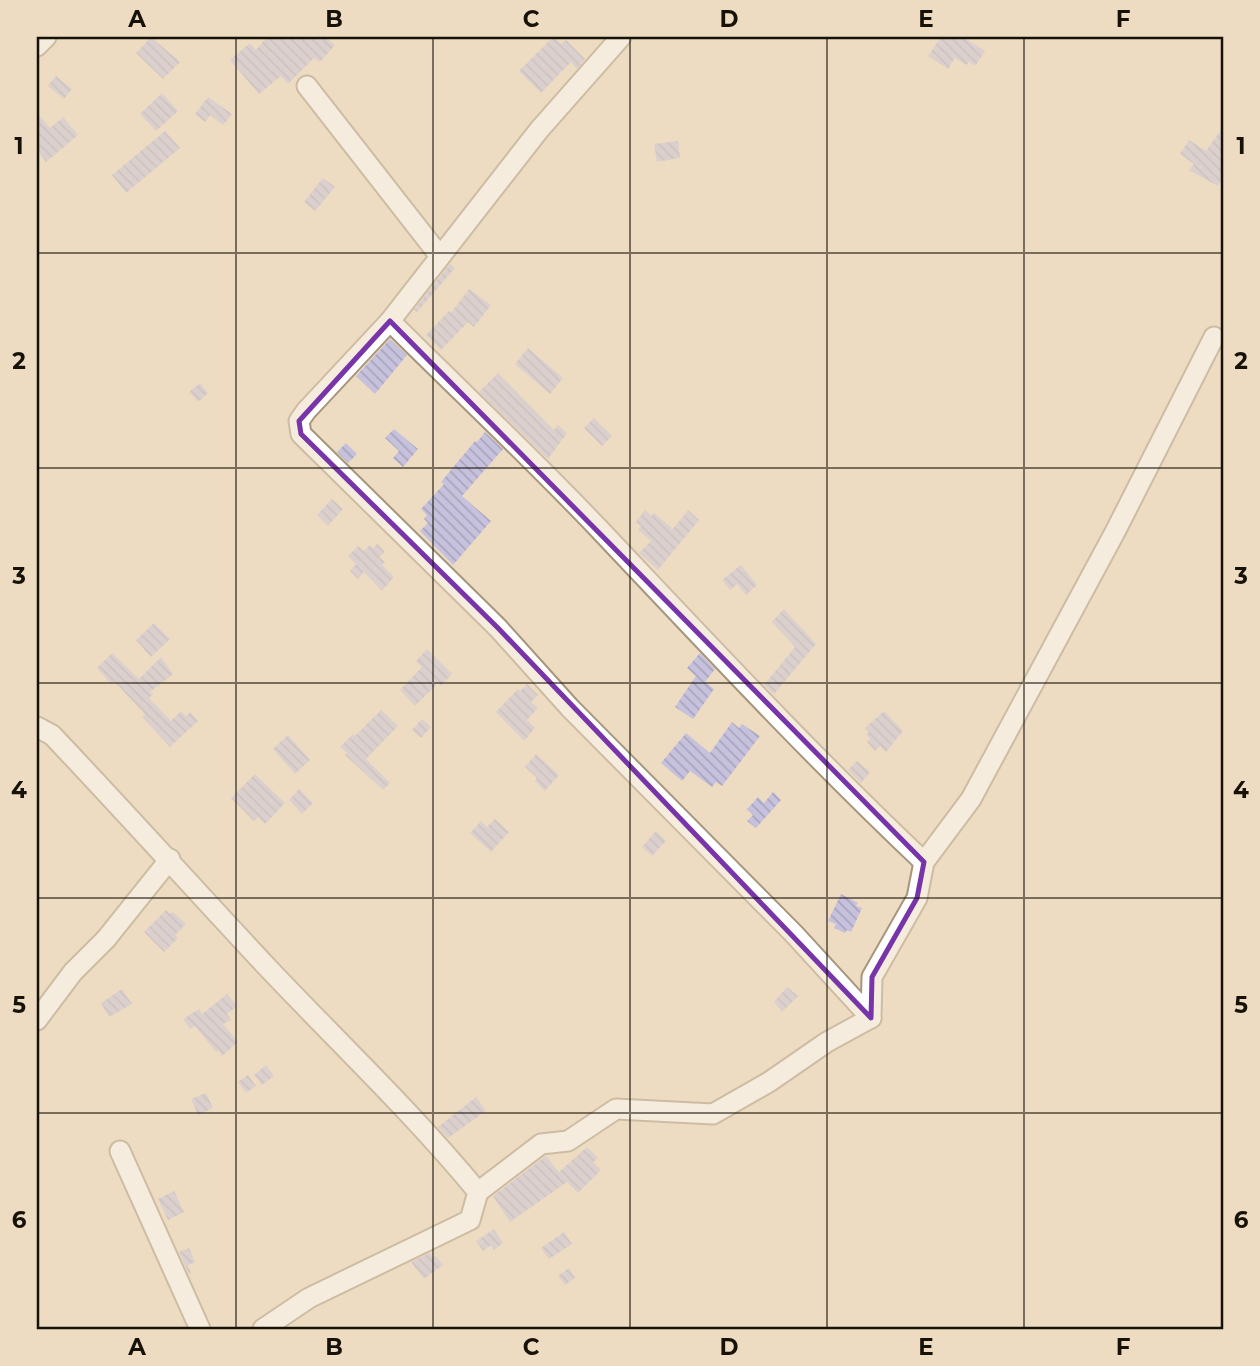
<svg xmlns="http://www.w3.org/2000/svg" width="1260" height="1366" font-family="Montserrat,sans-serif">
	<defs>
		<pattern id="building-back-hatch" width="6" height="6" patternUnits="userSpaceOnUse" patternTransform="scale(1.75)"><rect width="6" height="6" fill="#c6c1dd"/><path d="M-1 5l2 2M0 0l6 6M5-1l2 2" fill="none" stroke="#a9a5bc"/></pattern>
	</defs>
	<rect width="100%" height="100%" fill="#eddcc1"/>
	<g fill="url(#building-back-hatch)">
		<path d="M 151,37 L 180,62 L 163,79 L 136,53 Z"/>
		<path d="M 267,37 L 325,37 L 335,45 L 320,62 L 314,58 L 288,84 L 281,76 L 259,94 L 230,60 L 250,43 L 256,50 Z"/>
		<path d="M 553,37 L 561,44 L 566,40 L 585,59 L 577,69 L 571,62 L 541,93 L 519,71 Z"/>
		<path d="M 941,37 L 963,37 L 985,51 L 975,66 L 969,62 L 966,65 L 955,58 L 948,69 L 928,56 Z"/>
		<path d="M 56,76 L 72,89 L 64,99 L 48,86 Z"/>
		<path d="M 162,93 L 178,111 L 156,131 L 140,114 Z"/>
		<path d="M 208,97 L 232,114 L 223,125 L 210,115 L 205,122 L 195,114 Z"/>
		<path d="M 37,113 L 50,128 L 63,117 L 78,135 L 46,162 L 37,150 Z"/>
		<path d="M 1223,127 L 1223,176 L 1218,186 L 1189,170 L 1194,164 L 1180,154 L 1189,140 L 1206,151 Z"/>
		<path d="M 165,131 L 180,148 L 126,193 L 112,175 Z"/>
		<path d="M 678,141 L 680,158 L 657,162 L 654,144 Z"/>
		<path d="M 323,178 L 335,187 L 315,211 L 304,202 Z"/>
		<path d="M 450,264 L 455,268 L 417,312 L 414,310 Z"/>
		<path d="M 469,289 L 491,305 L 474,327 L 468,322 L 441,350 L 426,335 L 449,311 L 451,313 Z"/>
		<path d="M 390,339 L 407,355 L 375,394 L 356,376 Z"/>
		<path d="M 528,348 L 563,378 L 550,394 L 515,364 Z"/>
		<path d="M 498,373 L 554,430 L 558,425 L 567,433 L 548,459 L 479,392 Z"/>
		<path d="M 200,383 L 208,393 L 198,402 L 189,392 Z"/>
		<path d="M 594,418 L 612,436 L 602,446 L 584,428 Z"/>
		<path d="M 394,429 L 418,449 L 403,467 L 393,458 L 399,451 L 385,438 Z"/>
		<path d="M 485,432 L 503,449 L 462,496 L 491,521 L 453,565 L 420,531 L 428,523 L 424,519 L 427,515 L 421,509 L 444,484 L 441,482 L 475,441 L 477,442 Z"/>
		<path d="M 346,443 L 357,454 L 348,463 L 337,452 Z"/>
		<path d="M 332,499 L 343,509 L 328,526 L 317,515 Z"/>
		<path d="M 645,510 L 651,516 L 654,513 L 673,529 L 688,510 L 699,520 L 658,570 L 639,553 L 651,541 L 638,530 L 641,526 L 636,522 Z"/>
		<path d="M 377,544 L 385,552 L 379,557 L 385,562 L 382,565 L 394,577 L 382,591 L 364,572 L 358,579 L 350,571 L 356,564 L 348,556 L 358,546 L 364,551 L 370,545 L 373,548 Z"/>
		<path d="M 741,565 L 757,585 L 746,595 L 737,584 L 730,590 L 722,580 Z"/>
		<path d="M 784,609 L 816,644 L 774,694 L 764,685 L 795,647 L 772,622 Z"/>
		<path d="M 154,623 L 170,639 L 151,657 L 136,640 Z"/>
		<path d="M 427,649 L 452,674 L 441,686 L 438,683 L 415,706 L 400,690 L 422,667 L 416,661 Z"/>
		<path d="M 112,653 L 139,679 L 161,657 L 173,674 L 150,692 L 153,694 L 149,698 L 171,721 L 181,711 L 186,716 L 190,712 L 198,721 L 170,747 L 142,717 L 145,714 L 114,681 L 111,684 L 97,668 Z"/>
		<path d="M 700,653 L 715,669 L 705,682 L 714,689 L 693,719 L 675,707 L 696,676 L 699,679 L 687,668 Z"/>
		<path d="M 527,684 L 538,695 L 531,702 L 538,708 L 527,720 L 535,728 L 524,741 L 496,712 L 518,689 L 520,691 Z"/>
		<path d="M 381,710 L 398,726 L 366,759 L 390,783 L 383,790 L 345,755 L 347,753 L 340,747 L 353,734 L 355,736 Z"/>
		<path d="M 884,711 L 903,731 L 886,752 L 880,746 L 875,751 L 867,742 L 870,739 L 866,734 L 869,732 L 865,728 Z"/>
		<path d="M 422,719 L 431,727 L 421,738 L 412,730 Z"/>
		<path d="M 732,722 L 739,728 L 742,724 L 760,736 L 722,786 L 716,782 L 712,787 L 690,771 L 682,781 L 661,763 L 686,733 L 710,753 Z"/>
		<path d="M 288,735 L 310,760 L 295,774 L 273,749 Z"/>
		<path d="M 536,754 L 559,775 L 545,791 L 535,781 L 537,778 L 525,767 Z"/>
		<path d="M 857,761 L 870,772 L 861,783 L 848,770 Z"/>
		<path d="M 255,774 L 285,803 L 265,824 L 258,817 L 254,821 L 231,798 Z"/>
		<path d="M 299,789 L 313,803 L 302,814 L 289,800 Z"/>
		<path d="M 773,792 L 781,800 L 756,828 L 747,821 L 753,815 L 747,809 L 758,797 L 764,803 Z"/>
		<path d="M 495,819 L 509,832 L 491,852 L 470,833 L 481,821 L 487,827 Z"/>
		<path d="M 656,831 L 666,841 L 652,856 L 642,847 Z"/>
		<path d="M 841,894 L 858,903 L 856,906 L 862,908 L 851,932 L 847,930 L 845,933 L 834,928 L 836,924 L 828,921 Z"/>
		<path d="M 166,910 L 170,914 L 173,912 L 186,924 L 175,935 L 178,938 L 164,952 L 144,932 Z"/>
		<path d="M 787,987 L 798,996 L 782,1012 L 774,1002 Z"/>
		<path d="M 122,989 L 132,1004 L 109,1017 L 101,1003 Z"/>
		<path d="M 227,994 L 237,1006 L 227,1014 L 231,1020 L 223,1024 L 238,1042 L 222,1056 L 218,1050 L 216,1052 L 195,1026 L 190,1029 L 183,1019 L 199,1009 L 202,1014 Z"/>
		<path d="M 266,1065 L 274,1076 L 262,1085 L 254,1075 Z"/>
		<path d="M 248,1075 L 256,1086 L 246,1093 L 238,1082 Z"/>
		<path d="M 206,1093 L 213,1108 L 198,1115 L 191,1099 Z"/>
		<path d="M 476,1097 L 486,1111 L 448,1138 L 438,1127 Z"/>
		<path d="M 587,1147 L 598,1158 L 593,1162 L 601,1170 L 578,1193 L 567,1182 L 510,1222 L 493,1196 L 546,1156 L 559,1172 Z"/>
		<path d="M 174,1191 L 184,1212 L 168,1220 L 158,1199 Z"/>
		<path d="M 494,1229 L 503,1243 L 494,1250 L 491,1245 L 483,1251 L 476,1241 Z"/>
		<path d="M 564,1232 L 572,1244 L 549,1259 L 541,1248 Z"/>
		<path d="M 189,1248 L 195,1262 L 188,1265 L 191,1273 L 189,1274 L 179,1252 Z"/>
		<path d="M 430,1253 L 433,1258 L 436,1256 L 443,1265 L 424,1279 L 411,1262 Z"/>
		<path d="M 569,1268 L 575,1278 L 565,1285 L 558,1276 Z"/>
	</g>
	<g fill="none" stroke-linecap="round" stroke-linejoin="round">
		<g stroke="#a6967e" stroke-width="23">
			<g id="minor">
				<path d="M 621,37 L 539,130 L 390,321 L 306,411 L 299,421 L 301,434 L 498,628 L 570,708 L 794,934 L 871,1018"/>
				<path d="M 37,46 L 46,37"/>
				<path d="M 307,86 L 439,255"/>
				<path d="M 390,321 C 460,391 533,459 601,531 C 707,643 812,756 924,862"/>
				<path d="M 37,727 L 52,735 C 125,812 196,891 268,968 C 338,1042 413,1113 478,1192 L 470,1220 L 309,1298 L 263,1329"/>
				<path d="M 37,1020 L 73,972 L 106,939 L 170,859"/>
				<path d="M 120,1151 L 200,1329"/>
				<path d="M 478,1192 L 541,1144 L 568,1141 L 616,1109 L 713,1114 L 769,1082 L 827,1042 L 871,1018 L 872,977 L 917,898 L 924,862 L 971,799 L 1115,532 L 1214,337"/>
			</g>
		</g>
		<use href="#minor" stroke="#fff" stroke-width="19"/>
	</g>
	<path d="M0 0H1260V1366H0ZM 390,321 L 924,862 L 917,898 L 872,977 L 871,1018 L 498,628 L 301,434 L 299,421 Z" fill="#eddcc1" fill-opacity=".55" fill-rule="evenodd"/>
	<path fill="none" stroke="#7735a9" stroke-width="5" stroke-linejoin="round" d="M 390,321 L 924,862 L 917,898 L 872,977 L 871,1018 L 498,628 L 301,434 L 299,421 Z"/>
	<path fill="none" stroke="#171208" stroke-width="2" stroke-opacity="0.55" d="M 236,37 L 236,1329M 433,37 L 433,1329M 630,37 L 630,1329M 827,37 L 827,1329M 1024,37 L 1024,1329M 37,253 L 1223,253M 37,468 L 1223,468M 37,683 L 1223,683M 37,898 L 1223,898M 37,1113 L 1223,1113"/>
	<rect width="1260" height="1366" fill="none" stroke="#eddcc1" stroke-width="77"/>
	<rect x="38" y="38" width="1184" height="1290" fill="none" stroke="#171208" stroke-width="2.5"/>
	<g font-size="23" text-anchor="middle" font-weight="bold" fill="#171208">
		<text x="137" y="27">A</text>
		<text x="334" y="27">B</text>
		<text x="531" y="27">C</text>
		<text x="729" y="27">D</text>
		<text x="926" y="27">E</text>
		<text x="1123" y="27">F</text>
		<text x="19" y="154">1</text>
		<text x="1241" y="154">1</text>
		<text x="19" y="369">2</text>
		<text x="1241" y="369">2</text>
		<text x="19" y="584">3</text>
		<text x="1241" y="584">3</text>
		<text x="19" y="798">4</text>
		<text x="1241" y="798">4</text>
		<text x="19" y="1013">5</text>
		<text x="1241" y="1013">5</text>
		<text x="19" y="1228">6</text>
		<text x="1241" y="1228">6</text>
		<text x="137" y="1355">A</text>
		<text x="334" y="1355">B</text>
		<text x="531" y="1355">C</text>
		<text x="729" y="1355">D</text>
		<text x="926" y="1355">E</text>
		<text x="1123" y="1355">F</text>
	</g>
</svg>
